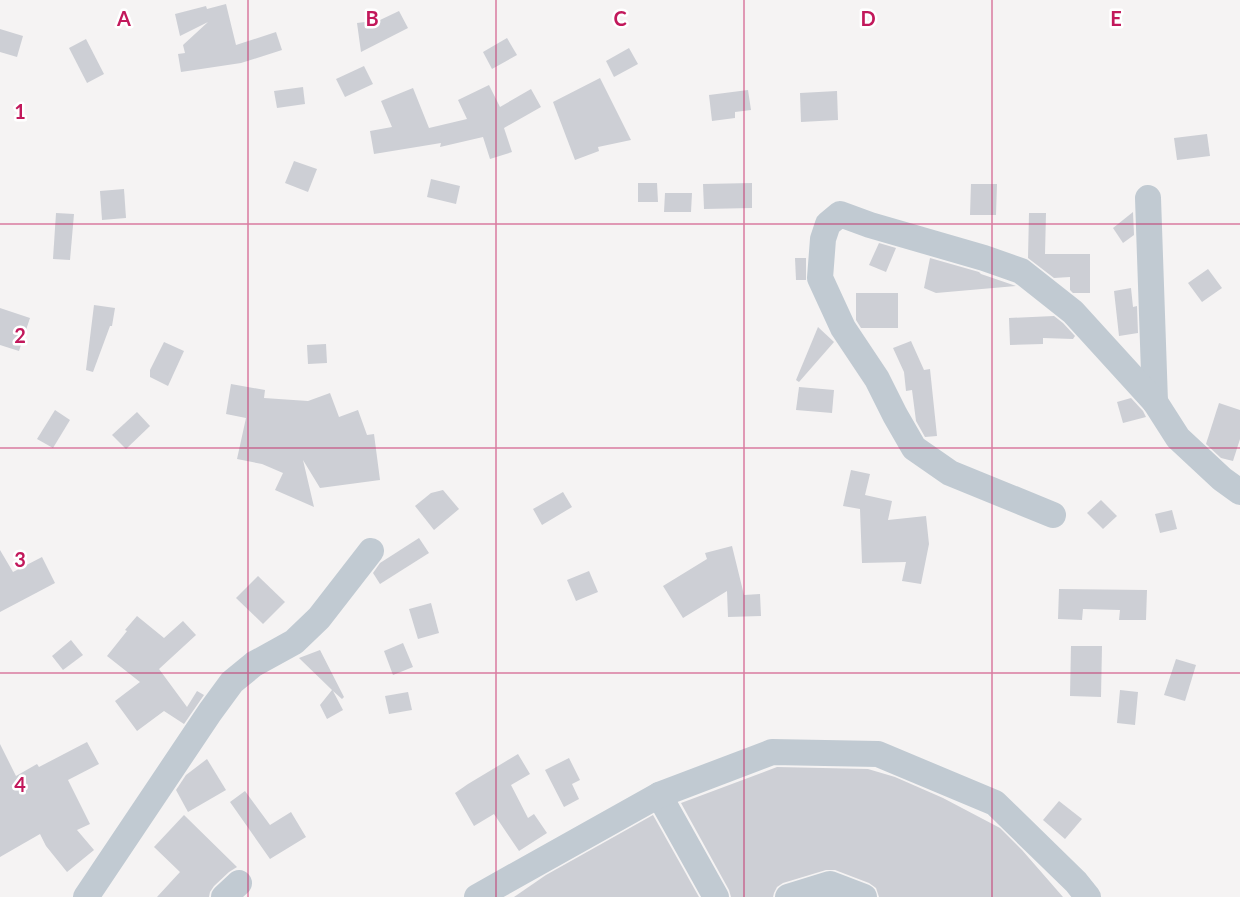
<svg xmlns="http://www.w3.org/2000/svg" width="1240" height="897" font-family="Lato,sans-serif">
	<rect width="100%" height="100%" fill="#f5f3f3"/>
	<g fill="#cdcfd5">
		<path d="M 226,4 L 236,45 L 276,32 L 282,50 L 241,63 L 181,72 L 178,54 L 185,53 L 183,45 L 208,22 L 180,36 L 175,14 L 206,6 L 207,9 Z"/>
		<path d="M 399,11 L 408,28 L 361,52 L 357,23 L 380,20 Z"/>
		<path d="M 0,29 L 23,36 L 17,57 L 0,52 Z"/>
		<path d="M 507,38 L 517,55 L 492,69 L 483,52 Z"/>
		<path d="M 86,39 L 104,74 L 87,83 L 69,48 Z"/>
		<path d="M 629,48 L 638,64 L 614,77 L 606,61 Z"/>
		<path d="M 364,66 L 373,84 L 345,97 L 336,79 Z"/>
		<path d="M 600,78 L 631,140 L 598,147 L 599,151 L 575,160 L 553,102 Z"/>
		<path d="M 489,85 L 500,107 L 531,89 L 541,107 L 504,128 L 512,152 L 490,159 L 483,137 L 440,147 L 441,143 L 374,154 L 370,131 L 392,127 L 381,101 L 413,88 L 429,128 L 467,119 L 458,100 Z"/>
		<path d="M 303,87 L 305,104 L 277,108 L 274,91 Z"/>
		<path d="M 748,90 L 751,110 L 735,112 L 735,118 L 712,121 L 709,95 Z"/>
		<path d="M 837,91 L 838,120 L 801,122 L 800,93 Z"/>
		<path d="M 1207,134 L 1210,156 L 1177,160 L 1174,138 Z"/>
		<path d="M 294,161 L 317,169 L 308,192 L 285,183 Z"/>
		<path d="M 431,179 L 460,186 L 456,204 L 427,197 Z"/>
		<path d="M 638,183 L 657,183 L 658,202 L 638,202 Z"/>
		<path d="M 752,183 L 752,208 L 704,209 L 703,184 Z"/>
		<path d="M 971,184 L 997,184 L 996,215 L 970,215 Z"/>
		<path d="M 124,189 L 126,218 L 102,220 L 100,191 Z"/>
		<path d="M 665,193 L 692,193 L 691,212 L 664,212 Z"/>
		<path d="M 1133,212 L 1134,235 L 1123,243 L 1113,228 Z"/>
		<path d="M 56,213 L 74,214 L 70,260 L 53,259 Z"/>
		<path d="M 1029,213 L 1046,213 L 1045,254 L 1090,254 L 1090,293 L 1073,293 L 1070,290 L 1070,277 L 1054,278 L 1028,258 Z"/>
		<path d="M 879,243 L 896,248 L 886,272 L 869,265 Z"/>
		<path d="M 795,258 L 806,258 L 806,280 L 796,280 Z"/>
		<path d="M 930,258 L 979,272 L 981,274 L 1016,286 L 936,293 L 924,288 Z"/>
		<path d="M 1208,269 L 1222,288 L 1202,302 L 1188,283 Z"/>
		<path d="M 1131,288 L 1133,307 L 1137,306 L 1138,333 L 1119,336 L 1114,291 Z"/>
		<path d="M 856,293 L 898,293 L 898,328 L 861,328 L 856,320 Z"/>
		<path d="M 94,305 L 115,308 L 112,326 L 110,326 L 93,372 L 86,370 Z"/>
		<path d="M 0,308 L 30,318 L 19,351 L 0,345 Z"/>
		<path d="M 1054,316 L 1063,323 L 1075,336 L 1073,339 L 1043,338 L 1043,344 L 1010,345 L 1009,318 Z"/>
		<path d="M 818,327 L 834,342 L 799,382 L 796,380 Z"/>
		<path d="M 911,341 L 924,370 L 930,369 L 937,436 L 925,437 L 916,421 L 912,390 L 906,391 L 904,372 L 893,348 Z"/>
		<path d="M 164,342 L 184,351 L 168,386 L 150,377 L 150,370 Z"/>
		<path d="M 326,344 L 327,363 L 308,364 L 307,345 Z"/>
		<path d="M 231,384 L 265,390 L 264,398 L 308,401 L 330,393 L 339,417 L 358,410 L 367,435 L 374,434 L 380,480 L 320,488 L 303,460 L 314,507 L 275,490 L 283,473 L 262,464 L 237,459 L 246,418 L 226,414 Z"/>
		<path d="M 799,387 L 834,390 L 832,413 L 796,410 Z"/>
		<path d="M 1131,398 L 1143,411 L 1146,417 L 1123,423 L 1117,402 Z"/>
		<path d="M 1219,403 L 1240,410 L 1240,439 L 1233,461 L 1221,458 L 1206,444 Z"/>
		<path d="M 55,410 L 70,420 L 53,448 L 37,439 Z"/>
		<path d="M 137,412 L 150,426 L 126,449 L 112,435 Z"/>
		<path d="M 851,470 L 870,474 L 865,495 L 892,501 L 888,520 L 926,516 L 929,544 L 921,584 L 902,581 L 906,562 L 862,563 L 860,509 L 843,506 Z"/>
		<path d="M 443,490 L 459,509 L 434,530 L 415,506 L 431,493 Z"/>
		<path d="M 563,492 L 572,507 L 542,525 L 533,509 Z"/>
		<path d="M 1101,500 L 1117,516 L 1103,529 L 1087,513 Z"/>
		<path d="M 1172,510 L 1177,529 L 1160,533 L 1155,514 Z"/>
		<path d="M 419,538 L 429,553 L 380,584 L 373,573 L 380,563 Z"/>
		<path d="M 732,546 L 744,595 L 760,594 L 761,616 L 728,617 L 727,591 L 683,618 L 663,586 L 707,559 L 705,553 Z"/>
		<path d="M 0,550 L 13,572 L 42,557 L 55,583 L 0,612 Z"/>
		<path d="M 589,571 L 598,592 L 576,601 L 567,580 Z"/>
		<path d="M 258,576 L 285,602 L 263,624 L 236,598 Z"/>
		<path d="M 1059,589 L 1147,590 L 1146,620 L 1119,620 L 1120,610 L 1083,609 L 1082,620 L 1058,619 Z"/>
		<path d="M 431,603 L 439,633 L 418,639 L 409,609 Z"/>
		<path d="M 137,616 L 164,638 L 183,621 L 196,635 L 159,669 L 187,707 L 197,691 L 204,695 L 184,724 L 164,711 L 137,731 L 115,701 L 140,682 L 107,656 L 127,631 L 125,630 Z"/>
		<path d="M 71,640 L 83,655 L 63,670 L 52,656 Z"/>
		<path d="M 403,643 L 413,667 L 393,675 L 384,651 Z"/>
		<path d="M 1071,646 L 1102,646 L 1101,697 L 1070,696 Z"/>
		<path d="M 320,650 L 344,697 L 342,699 L 333,691 L 343,710 L 327,719 L 320,705 L 332,690 L 299,658 Z"/>
		<path d="M 1176,659 L 1196,665 L 1185,701 L 1164,695 Z"/>
		<path d="M 1120,690 L 1138,692 L 1135,725 L 1117,723 Z"/>
		<path d="M 408,692 L 412,710 L 389,714 L 385,696 Z"/>
		<path d="M 87,742 L 99,764 L 68,780 L 90,824 L 77,830 L 94,850 L 67,872 L 46,846 L 40,834 L 0,857 L 0,744 L 16,776 L 37,764 L 39,767 Z"/>
		<path d="M 518,754 L 530,774 L 511,785 L 528,818 L 534,814 L 547,833 L 519,851 L 494,814 L 474,826 L 455,793 L 468,784 Z"/>
		<path d="M 569,758 L 580,780 L 572,784 L 579,799 L 564,807 L 545,770 Z"/>
		<path d="M 207,759 L 226,790 L 188,812 L 176,790 L 186,775 Z"/>
		<path d="M 777,767 L 868,769 L 895,777 L 943,798 L 1000,828 L 1022,850 L 1063,897 L 879,897 L 876,888 L 869,883 L 835,870 L 826,870 L 783,883 L 777,887 L 774,893 L 773,897 L 731,897 L 729,890 L 681,803 Z"/>
		<path d="M 245,791 L 270,825 L 291,812 L 306,837 L 270,859 L 230,802 Z"/>
		<path d="M 1059,801 L 1082,819 L 1065,839 L 1043,820 Z"/>
		<path d="M 184,815 L 237,867 L 229,872 L 214,886 L 210,892 L 209,897 L 157,897 L 180,872 L 154,847 Z"/>
		<path d="M 653,815 L 699,897 L 514,897 L 546,875 Z"/>
	</g>
	<g fill="none" stroke-linecap="round" stroke-linejoin="round">
		<g stroke="#c1cad2" stroke-width="26">
			<path d="M 1148,198 L 1155,402"/>
			<path d="M 1053,515 L 950,473 L 914,448 L 895,415 L 877,379 L 843,328 L 820,278 L 823,239 L 828,224 L 840,214 L 870,225 L 984,258 L 1021,271 L 1073,312 L 1155,402 L 1178,438 L 1222,479 L 1240,492"/>
			<path d="M 659,795 L 716,897"/>
			<path d="M 86,897 L 210,712 L 232,682 L 254,664 L 294,642 L 319,618 L 371,551"/>
			<path d="M 224,897 L 239,883"/>
			<path d="M 477,897 L 659,795 L 772,752 L 878,754 L 995,803 L 1076,882 L 1088,897"/>
			<path d="M 788,897 L 830,884 L 864,897"/>
		</g>
	</g>
	<path fill="none" stroke="#c2185b" stroke-width="1.5" stroke-opacity="0.55" d="M 248,0 L 248,897M 496,0 L 496,897M 744,0 L 744,897M 992,0 L 992,897M 0,224 L 1240,224M 0,448 L 1240,448M 0,673 L 1240,673"/>
	<g font-size="20" text-anchor="middle" font-weight="bold" fill="#c2185b" stroke="#fff" stroke-width="5" stroke-linejoin="round" paint-order="stroke">
		<text x="124" y="26">A</text>
		<text x="372" y="26">B</text>
		<text x="620" y="26">C</text>
		<text x="868" y="26">D</text>
		<text x="1116" y="26">E</text>
		<text x="20" y="119">1</text>
		<text x="20" y="343">2</text>
		<text x="20" y="567">3</text>
		<text x="20" y="792">4</text>
	</g>
</svg>
